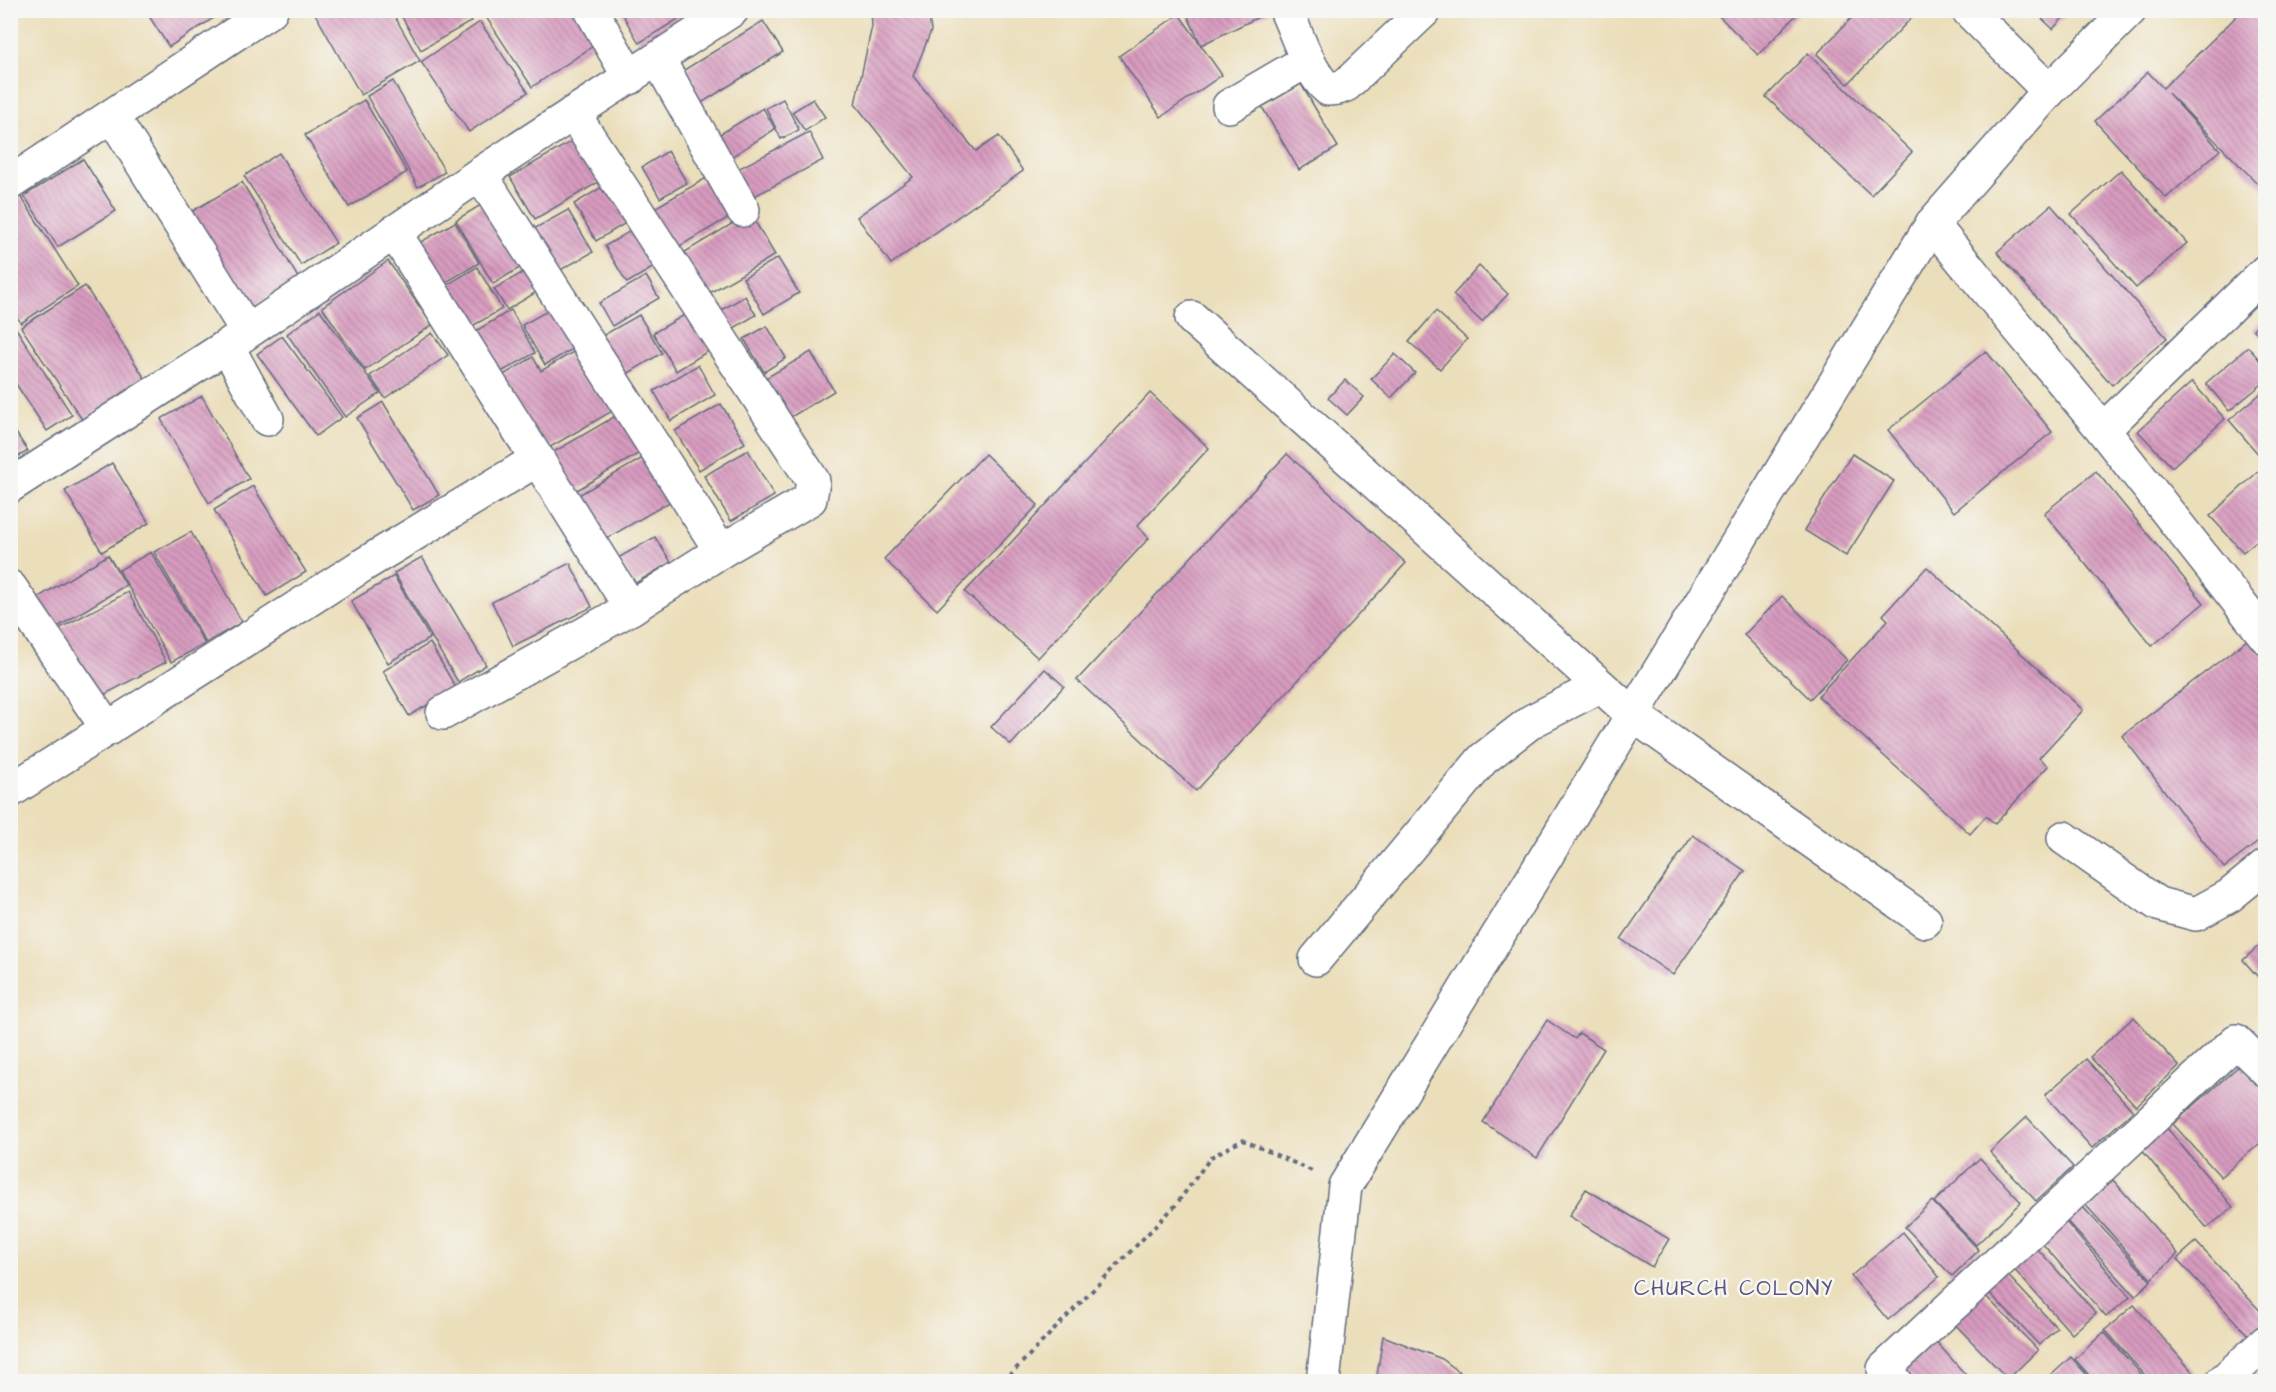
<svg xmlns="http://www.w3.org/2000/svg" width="2276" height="1392" font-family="'Architects Daughter',sans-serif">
	<defs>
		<pattern id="building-back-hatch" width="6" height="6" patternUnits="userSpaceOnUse" patternTransform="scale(1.5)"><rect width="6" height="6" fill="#d89bbf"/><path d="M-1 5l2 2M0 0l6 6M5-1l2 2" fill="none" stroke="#ae7f9e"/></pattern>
	</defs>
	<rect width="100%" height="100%" fill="#f6f6f2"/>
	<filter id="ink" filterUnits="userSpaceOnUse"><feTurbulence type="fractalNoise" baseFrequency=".0167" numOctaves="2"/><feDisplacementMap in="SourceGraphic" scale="12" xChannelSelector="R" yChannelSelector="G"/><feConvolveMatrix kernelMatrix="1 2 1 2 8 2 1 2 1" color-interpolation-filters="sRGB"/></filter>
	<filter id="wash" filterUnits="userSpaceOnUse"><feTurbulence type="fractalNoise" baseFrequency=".008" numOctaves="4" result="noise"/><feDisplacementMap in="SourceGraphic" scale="24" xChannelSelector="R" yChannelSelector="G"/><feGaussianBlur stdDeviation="1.35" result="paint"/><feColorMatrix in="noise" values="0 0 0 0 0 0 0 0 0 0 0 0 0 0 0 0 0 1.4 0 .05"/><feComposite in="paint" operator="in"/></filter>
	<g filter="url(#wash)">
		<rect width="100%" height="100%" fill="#ebdeba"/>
		<g id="blocks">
			<g fill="url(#building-back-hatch)">
				<path d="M 145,10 L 226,10 L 169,47 Z"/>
				<path d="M 313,10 L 391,10 L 420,61 L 361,95 Z"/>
				<path d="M 398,10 L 466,10 L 472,21 L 421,50 Z"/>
				<path d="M 496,10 L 579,10 L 599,42 L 532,87 L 486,17 Z"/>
				<path d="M 620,10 L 693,10 L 639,43 Z"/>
				<path d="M 871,10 L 928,10 L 931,31 L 913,76 L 976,151 L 999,136 L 1023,171 L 891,264 L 857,217 L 913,177 L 855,104 L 872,26 Z"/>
				<path d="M 1185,10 L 1273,10 L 1201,45 Z"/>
				<path d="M 1713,10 L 1801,10 L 1758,55 Z"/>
				<path d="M 1859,10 L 1919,10 L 1848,84 L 1817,54 Z"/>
				<path d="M 2033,10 L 2070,10 L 2053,29 Z"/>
				<path d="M 2243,10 L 2266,10 L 2266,192 L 2168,93 L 2220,150 L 2166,198 L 2095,121 L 2148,72 L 2163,88 Z"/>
				<path d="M 1179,14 L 1222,75 L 1161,117 L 1119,56 Z"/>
				<path d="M 763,21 L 783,52 L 695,107 L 676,75 Z"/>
				<path d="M 480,22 L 528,92 L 469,132 L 421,62 Z"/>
				<path d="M 1808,53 L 1912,152 L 1871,195 L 1766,97 Z"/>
				<path d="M 393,81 L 445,172 L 418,187 L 367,96 Z"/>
				<path d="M 1301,84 L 1338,147 L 1299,170 L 1262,107 Z"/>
				<path d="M 783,99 L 799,130 L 781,139 L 766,108 Z"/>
				<path d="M 813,99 L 825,117 L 805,131 L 792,112 Z"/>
				<path d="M 364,100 L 407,172 L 349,207 L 305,135 Z"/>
				<path d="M 763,108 L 775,129 L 725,161 L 712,139 Z"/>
				<path d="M 809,132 L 823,160 L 747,200 L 732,172 Z"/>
				<path d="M 579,137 L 604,179 L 535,219 L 510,177 Z"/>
				<path d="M 668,151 L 687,183 L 660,198 L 642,167 Z"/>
				<path d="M 279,153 L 336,243 L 301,265 L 244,176 Z"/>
				<path d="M 83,159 L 116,211 L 58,247 L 24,196 Z"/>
				<path d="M 2121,170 L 2187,243 L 2136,288 L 2071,214 Z"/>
				<path d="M 715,173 L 738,212 L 668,253 L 644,214 Z"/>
				<path d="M 242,182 L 300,281 L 242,314 L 184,216 Z"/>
				<path d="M 607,184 L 629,221 L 596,241 L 574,204 Z"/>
				<path d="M 20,195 L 78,286 L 21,323 L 10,308 L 10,201 Z"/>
				<path d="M 494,197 L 531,261 L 493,284 L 456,220 Z"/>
				<path d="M 2051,205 L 2167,338 L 2112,385 L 1997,252 Z"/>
				<path d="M 568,210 L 593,252 L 555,273 L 530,231 Z"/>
				<path d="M 750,213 L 775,255 L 699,299 L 675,258 Z"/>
				<path d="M 455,222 L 479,263 L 438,287 L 414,246 Z"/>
				<path d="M 632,230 L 654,267 L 627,283 L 605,246 Z"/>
				<path d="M 778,258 L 799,293 L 764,314 L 743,278 Z"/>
				<path d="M 388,261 L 432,325 L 365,370 L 322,307 Z"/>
				<path d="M 536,265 L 548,285 L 507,310 L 494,289 Z"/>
				<path d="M 1479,266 L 1508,294 L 1482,322 L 1453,295 Z"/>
				<path d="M 477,267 L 502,309 L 464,331 L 440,289 Z"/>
				<path d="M 646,276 L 659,298 L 612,326 L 599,303 Z"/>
				<path d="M 85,286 L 146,380 L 83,421 L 21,327 Z"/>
				<path d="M 745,296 L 756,315 L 724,334 L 713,315 Z"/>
				<path d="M 558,305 L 581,344 L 545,365 L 522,325 Z"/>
				<path d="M 320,310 L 380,393 L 345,417 L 287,334 Z"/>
				<path d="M 511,310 L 535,353 L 494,376 L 469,335 Z"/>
				<path d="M 1436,311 L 1467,339 L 1440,369 L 1409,342 Z"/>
				<path d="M 688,313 L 710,350 L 676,371 L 653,333 Z"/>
				<path d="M 639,315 L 662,353 L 619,379 L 595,340 Z"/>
				<path d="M 2266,316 L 2266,341 L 2253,329 Z"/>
				<path d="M 767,326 L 786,358 L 764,372 L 744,339 Z"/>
				<path d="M 15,327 L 72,415 L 47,431 L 10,375 L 10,330 Z"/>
				<path d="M 432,333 L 448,355 L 385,398 L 370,376 Z"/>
				<path d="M 282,336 L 342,417 L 316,436 L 257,354 Z"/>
				<path d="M 585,345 L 621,406 L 540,453 L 497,379 L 533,357 L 541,371 Z"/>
				<path d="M 2248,347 L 2266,367 L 2266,381 L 2229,411 L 2206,383 Z"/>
				<path d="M 1986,351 L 2052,432 L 1954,512 L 1888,430 Z"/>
				<path d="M 811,352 L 834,391 L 781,423 L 757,383 Z"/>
				<path d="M 1395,354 L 1415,373 L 1391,398 L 1371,379 Z"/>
				<path d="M 698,365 L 715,395 L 671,421 L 654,391 Z"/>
				<path d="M 1345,380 L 1364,397 L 1347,415 L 1328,398 Z"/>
				<path d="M 2192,382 L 2225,419 L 2172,467 L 2138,431 Z"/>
				<path d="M 2266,389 L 2266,463 L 2229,420 Z"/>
				<path d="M 1150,393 L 1209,448 L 1137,526 L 1149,538 L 1038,658 L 965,592 Z"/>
				<path d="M 202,396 L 249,479 L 209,503 L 161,419 Z"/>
				<path d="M 383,402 L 439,495 L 413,510 L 357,418 Z"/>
				<path d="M 721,404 L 745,443 L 699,470 L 675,431 Z"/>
				<path d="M 626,410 L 648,448 L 567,496 L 545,457 Z"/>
				<path d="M 10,424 L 28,451 L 10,461 Z"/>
				<path d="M 748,450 L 774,496 L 731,521 L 704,476 Z"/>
				<path d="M 653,452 L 680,496 L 597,544 L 570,500 Z"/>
				<path d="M 985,454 L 1038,505 L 937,610 L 884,559 Z"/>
				<path d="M 1287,454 L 1406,563 L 1196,791 L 1077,680 Z"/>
				<path d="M 1852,454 L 1894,481 L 1846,556 L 1804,530 Z"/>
				<path d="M 112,463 L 149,523 L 102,552 L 65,491 Z"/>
				<path d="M 2263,467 L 2266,470 L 2266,533 L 2243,552 L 2210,516 Z"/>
				<path d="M 2096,471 L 2204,603 L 2152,646 L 2044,513 Z"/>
				<path d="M 253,486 L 306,572 L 267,596 L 214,510 Z"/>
				<path d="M 191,532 L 242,622 L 206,643 L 154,552 Z"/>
				<path d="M 655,537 L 671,562 L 634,584 L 618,558 Z"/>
				<path d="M 151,552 L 205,644 L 171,662 L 119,570 Z"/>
				<path d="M 108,555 L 126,585 L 56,628 L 37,598 Z"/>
				<path d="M 422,557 L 486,665 L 458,682 L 394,573 Z"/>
				<path d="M 570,563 L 592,607 L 513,646 L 492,602 Z"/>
				<path d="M 1927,567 L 2083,710 L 2039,758 L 2048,766 L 1995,824 L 1986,816 L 1970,834 L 1818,696 L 1888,620 L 1883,615 Z"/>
				<path d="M 394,576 L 430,638 L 388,663 L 351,601 Z"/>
				<path d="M 128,592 L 166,662 L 98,698 L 60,628 Z"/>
				<path d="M 1782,596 L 1847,660 L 1810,699 L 1744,635 Z"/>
				<path d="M 2251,637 L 2266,656 L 2266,836 L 2224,868 L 2122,736 Z"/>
				<path d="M 430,643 L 456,688 L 409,716 L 383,671 Z"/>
				<path d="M 1045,669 L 1064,686 L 1011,745 L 991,727 Z"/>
				<path d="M 1693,835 L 1745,871 L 1673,975 L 1621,939 Z"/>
				<path d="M 2263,942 L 2266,945 L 2266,986 L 2243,960 Z"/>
				<path d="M 2134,1017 L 2179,1066 L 2136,1106 L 2090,1057 Z"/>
				<path d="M 1547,1020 L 1575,1039 L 1579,1033 L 1604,1049 L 1537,1158 L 1483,1122 Z"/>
				<path d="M 2086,1059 L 2133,1111 L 2092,1148 L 2045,1095 Z"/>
				<path d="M 2241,1064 L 2266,1091 L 2266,1138 L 2221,1177 L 2173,1124 Z"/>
				<path d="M 2027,1117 L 2073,1167 L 2036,1201 L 1990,1152 Z"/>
				<path d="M 2166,1127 L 2233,1207 L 2207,1228 L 2140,1148 Z"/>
				<path d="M 1980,1158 L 2021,1202 L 1976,1245 L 1934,1202 Z"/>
				<path d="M 2113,1180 L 2178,1254 L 2151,1279 L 2085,1204 Z"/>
				<path d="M 1586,1189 L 1669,1239 L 1652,1267 L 1569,1216 Z"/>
				<path d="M 1932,1201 L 1979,1250 L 1952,1276 L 1905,1227 Z"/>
				<path d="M 2082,1206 L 2151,1281 L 2135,1296 L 2066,1220 Z"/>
				<path d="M 2066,1222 L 2130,1297 L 2106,1317 L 2042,1243 Z"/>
				<path d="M 1903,1232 L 1939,1277 L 1888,1320 L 1851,1276 Z"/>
				<path d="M 2196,1242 L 2266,1317 L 2266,1320 L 2248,1335 L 2177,1259 Z"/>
				<path d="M 2034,1245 L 2096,1313 L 2072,1334 L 2011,1266 Z"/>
				<path d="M 2002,1269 L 2057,1328 L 2039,1345 L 1983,1286 Z"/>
				<path d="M 1978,1288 L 2038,1350 L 2008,1379 L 1948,1317 Z"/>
				<path d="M 2134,1305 L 2197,1377 L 2192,1382 L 2151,1382 L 2105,1330 Z"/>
				<path d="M 2104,1332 L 2148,1382 L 2095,1382 L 2075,1359 Z"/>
				<path d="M 1383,1336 L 1442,1359 L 1473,1382 L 1376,1382 Z"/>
				<path d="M 1933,1338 L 1972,1382 L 1915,1382 L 1901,1367 Z"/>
				<path d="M 2071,1357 L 2093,1382 L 2049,1382 L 2047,1379 Z"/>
			</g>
		</g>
	</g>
	<g filter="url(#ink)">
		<use href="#blocks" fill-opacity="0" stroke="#646c7e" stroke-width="1.5"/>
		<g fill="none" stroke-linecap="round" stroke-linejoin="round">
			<g stroke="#646c7e" stroke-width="36">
				<g id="minor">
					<path d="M 591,10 L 630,78"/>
					<path d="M 1286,10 C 1297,34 1309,73 1328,89 L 1338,88 L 1346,85 L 1425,10"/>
					<path d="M 1968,10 L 2049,91"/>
					<path d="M 658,59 L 743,210"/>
					<path d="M 1229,106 L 1308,60"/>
					<path d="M 113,117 L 247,331"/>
					<path d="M 480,174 L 721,551"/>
					<path d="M 10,183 L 271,10"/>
					<path d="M 1932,224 L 2103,430 L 2266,637"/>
					<path d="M 394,232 L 631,608"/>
					<path d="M 1192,318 L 1633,715 L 1925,921"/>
					<path d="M 227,346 L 267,419"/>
					<path d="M 2103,430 L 2266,271"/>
					<path d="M 10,486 L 227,346 L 480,174 L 732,10"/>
					<path d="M 10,587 L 108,729"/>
					<path d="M 443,713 L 631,608 L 721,551 L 810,499 L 813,481 L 573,113"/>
					<path d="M 10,791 L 363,565 L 538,459"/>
					<path d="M 2064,838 L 2158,904 L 2196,914 L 2229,896 L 2266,866"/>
					<path d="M 1316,959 L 1483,759 L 1532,721 L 1600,686"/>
					<path d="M 1323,1382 L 1345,1186 L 1932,224 L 2049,91 L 2130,10"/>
					<path d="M 1896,1382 L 1884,1369 L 2236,1041 L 2266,1070"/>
					<path d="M 2222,1382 L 2266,1342"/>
				</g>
			</g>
			<path stroke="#646c7e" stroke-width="4" stroke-dasharray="4.5 4.5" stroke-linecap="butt" d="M 1003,1382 L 1175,1206 L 1211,1157 L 1243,1140 L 1312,1171"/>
			<use href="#minor" stroke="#fff" stroke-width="33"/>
		</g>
	</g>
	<g text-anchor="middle" stroke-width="5" stroke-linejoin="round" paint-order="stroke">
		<g font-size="22" letter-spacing="1.5" fill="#5d5580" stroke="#f6f6f2">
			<text x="1734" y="1295">CHURCH COLONY</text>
		</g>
	</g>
	<rect width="2276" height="1392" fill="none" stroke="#f6f6f2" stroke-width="36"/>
</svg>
